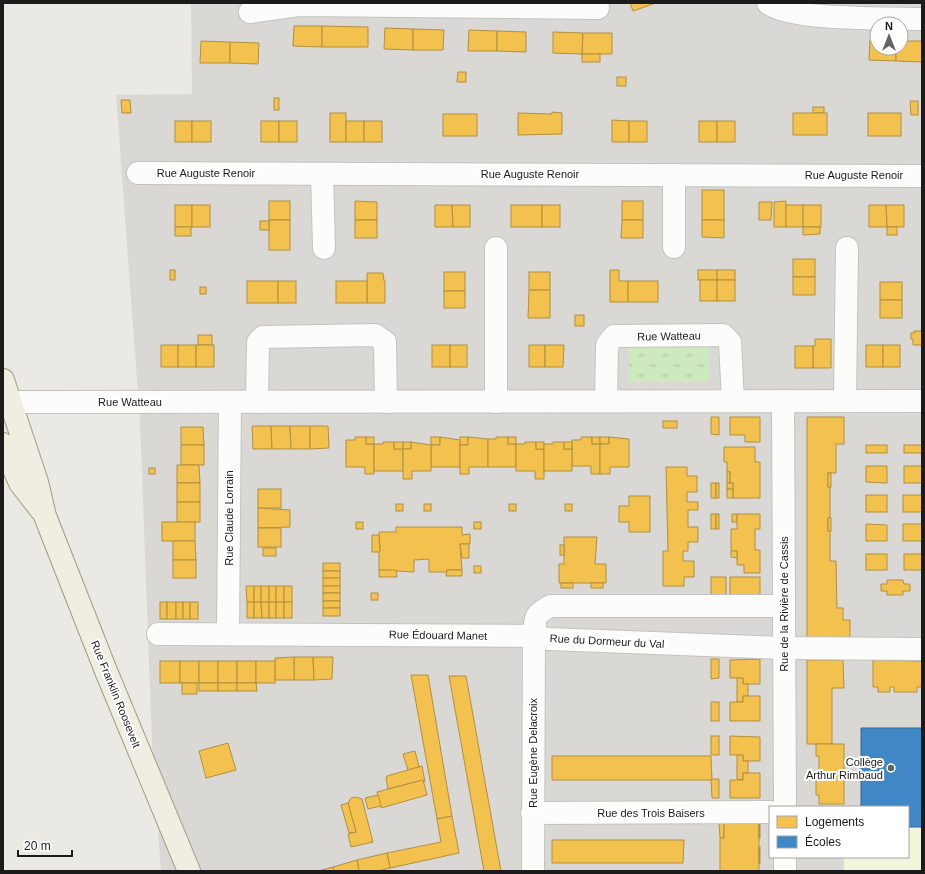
<svg xmlns="http://www.w3.org/2000/svg" width="925" height="874" font-family="Arial,sans-serif">
	<defs>
		<pattern id="grass-tufts" width="24" height="20" patternUnits="userSpaceOnUse"><rect width="24" height="20" fill="#cdeabf"/><path d="M3 7l-1-3M5 7V3M7 7l1-3M15 17l-1-3M17 17v-4M19 17l1-3" fill="none" stroke="#afc8a4"/></pattern>
	</defs>
	<rect width="100%" height="100%" fill="#eae9e3"/>
	<path fill="#d9d8d5" fill-rule="evenodd" d="M 191,3 L 922,3 L 922,871 L 161,871 L 152,743 L 140,421 L 116,95 L 192,94 ZM 877,24 L 901,24 L 901,48 L 877,48 ZM 770,807 L 908,807 L 908,857 L 770,857 Z"/>
	<path fill="#f1f5dc" d="M 861,728 L 922,728 L 922,871 L 844,871 L 844,857 L 908,857 L 908,807 L 861,807 Z"/>
	<rect fill="url(#grass-tufts)" x="629" y="343" width="80" height="39"/>
	<g fill="#f2c14e" stroke="#b28f3f">
		<path d="M 630,3 L 653,3 L 653,4 L 633,11 Z"/>
		<path d="M 294,26 L 322,26 L 322,47 L 293,46 Z"/>
		<path d="M 322,26 L 368,27 L 368,47 L 322,47 Z"/>
		<path d="M 385,28 L 413,29 L 413,50 L 384,49 Z"/>
		<path d="M 413,29 L 444,30 L 443,50 L 413,50 Z"/>
		<path d="M 469,30 L 497,31 L 497,51 L 468,51 Z"/>
		<path d="M 497,31 L 526,32 L 526,52 L 497,51 Z"/>
		<path d="M 553,32 L 583,33 L 582,54 L 553,53 Z"/>
		<path d="M 583,33 L 612,33 L 612,54 L 582,54 Z"/>
		<path d="M 870,40 L 877,40 L 877,48 L 896,48 L 896,61 L 869,60 Z"/>
		<path d="M 201,41 L 230,42 L 230,63 L 200,63 Z"/>
		<path d="M 901,41 L 922,41 L 922,62 L 896,61 L 896,48 L 901,48 Z"/>
		<path d="M 230,42 L 259,43 L 258,64 L 230,63 Z"/>
		<rect x="582" y="54" width="18" height="8"/>
		<path d="M 458,72 L 466,72 L 466,82 L 457,82 Z"/>
		<rect x="617" y="77" width="9" height="9"/>
		<rect x="274" y="98" width="5" height="12"/>
		<path d="M 121,100 L 130,100 L 131,113 L 122,113 Z"/>
		<path d="M 910,101 L 918,101 L 918,115 L 911,115 Z"/>
		<rect x="813" y="107" width="11" height="6"/>
		<path d="M 552,112 L 562,113 L 562,134 L 518,135 L 518,113 L 552,114 Z"/>
		<rect x="330" y="113" width="16" height="29"/>
		<rect x="793" y="113" width="34" height="22"/>
		<rect x="868" y="113" width="33" height="23"/>
		<rect x="443" y="114" width="34" height="22"/>
		<path d="M 612,120 L 629,121 L 629,142 L 612,142 Z"/>
		<rect x="175" y="121" width="17" height="21"/>
		<rect x="192" y="121" width="19" height="21"/>
		<rect x="261" y="121" width="18" height="21"/>
		<rect x="279" y="121" width="18" height="21"/>
		<rect x="346" y="121" width="18" height="21"/>
		<rect x="364" y="121" width="18" height="21"/>
		<rect x="629" y="121" width="18" height="21"/>
		<rect x="699" y="121" width="18" height="21"/>
		<rect x="717" y="121" width="18" height="21"/>
		<rect x="702" y="190" width="22" height="30"/>
		<rect x="269" y="201" width="21" height="19"/>
		<path d="M 355,201 L 377,202 L 377,220 L 355,220 Z"/>
		<rect x="622" y="201" width="21" height="19"/>
		<path d="M 786,201 L 786,227 L 774,227 L 774,202 Z"/>
		<path d="M 759,202 L 772,202 L 771,220 L 759,220 Z"/>
		<rect x="175" y="205" width="17" height="22"/>
		<rect x="192" y="205" width="18" height="22"/>
		<path d="M 435,205 L 452,205 L 453,227 L 435,227 Z"/>
		<path d="M 452,205 L 470,205 L 470,227 L 453,227 Z"/>
		<rect x="511" y="205" width="31" height="22"/>
		<rect x="542" y="205" width="18" height="22"/>
		<rect x="786" y="205" width="17" height="22"/>
		<rect x="803" y="205" width="18" height="22"/>
		<path d="M 869,205 L 886,205 L 887,227 L 869,227 Z"/>
		<path d="M 886,205 L 904,205 L 904,227 L 887,227 Z"/>
		<rect x="269" y="220" width="21" height="30"/>
		<rect x="355" y="220" width="22" height="18"/>
		<path d="M 622,220 L 643,220 L 643,238 L 621,238 Z"/>
		<path d="M 702,220 L 724,220 L 724,238 L 702,237 Z"/>
		<rect x="260" y="221" width="9" height="9"/>
		<rect x="175" y="227" width="16" height="9"/>
		<path d="M 803,227 L 820,227 L 820,234 L 803,235 Z"/>
		<rect x="887" y="227" width="10" height="8"/>
		<rect x="793" y="259" width="22" height="18"/>
		<rect x="170" y="270" width="5" height="10"/>
		<path d="M 610,270 L 619,270 L 619,281 L 628,281 L 628,302 L 610,302 Z"/>
		<rect x="698" y="270" width="19" height="10"/>
		<rect x="717" y="270" width="18" height="10"/>
		<rect x="444" y="272" width="21" height="19"/>
		<rect x="529" y="272" width="21" height="18"/>
		<path d="M 367,273 L 383,273 L 384,281 L 385,281 L 385,303 L 367,303 Z"/>
		<rect x="793" y="277" width="22" height="18"/>
		<rect x="700" y="280" width="17" height="21"/>
		<rect x="717" y="280" width="18" height="21"/>
		<rect x="247" y="281" width="31" height="22"/>
		<rect x="278" y="281" width="18" height="22"/>
		<rect x="336" y="281" width="31" height="22"/>
		<rect x="628" y="281" width="30" height="21"/>
		<rect x="880" y="282" width="22" height="18"/>
		<rect x="200" y="287" width="6" height="7"/>
		<path d="M 529,290 L 550,290 L 550,318 L 528,318 Z"/>
		<rect x="444" y="291" width="21" height="17"/>
		<rect x="880" y="300" width="22" height="18"/>
		<rect x="575" y="315" width="9" height="11"/>
		<path d="M 914,331 L 922,331 L 922,345 L 913,345 L 913,339 L 911,339 L 911,333 L 914,333 Z"/>
		<rect x="198" y="335" width="14" height="10"/>
		<path d="M 815,339 L 831,339 L 831,368 L 813,368 L 813,346 L 815,346 Z"/>
		<rect x="161" y="345" width="17" height="22"/>
		<rect x="178" y="345" width="18" height="22"/>
		<rect x="196" y="345" width="18" height="22"/>
		<rect x="432" y="345" width="18" height="22"/>
		<rect x="450" y="345" width="17" height="22"/>
		<rect x="529" y="345" width="16" height="22"/>
		<path d="M 545,345 L 564,345 L 563,367 L 545,367 Z"/>
		<rect x="866" y="345" width="17" height="22"/>
		<rect x="883" y="345" width="17" height="22"/>
		<rect x="795" y="346" width="18" height="22"/>
		<path d="M 711,417 L 719,417 L 719,435 L 711,434 Z"/>
		<path d="M 730,417 L 760,417 L 760,442 L 745,442 L 745,435 L 730,435 Z"/>
		<path d="M 807,417 L 844,417 L 844,444 L 836,444 L 836,473 L 828,473 L 828,487 L 830,487 L 830,518 L 828,518 L 828,531 L 830,531 L 830,561 L 836,561 L 837,608 L 843,608 L 843,620 L 850,620 L 850,639 L 807,639 Z"/>
		<rect x="663" y="421" width="14" height="7"/>
		<path d="M 252,426 L 271,426 L 272,449 L 253,449 Z"/>
		<path d="M 271,426 L 290,426 L 291,449 L 272,449 Z"/>
		<path d="M 290,426 L 310,426 L 310,449 L 291,449 Z"/>
		<path d="M 310,426 L 328,426 L 329,448 L 310,449 Z"/>
		<path d="M 181,427 L 203,427 L 204,445 L 181,445 Z"/>
		<path d="M 355,437 L 366,437 L 366,444 L 374,444 L 374,474 L 365,474 L 365,467 L 346,467 L 346,440 L 355,440 Z"/>
		<rect x="366" y="437" width="8" height="7"/>
		<rect x="431" y="437" width="9" height="8"/>
		<path d="M 440,437 L 460,440 L 460,467 L 431,467 L 431,445 L 440,445 Z"/>
		<rect x="460" y="437" width="8" height="8"/>
		<path d="M 468,437 L 488,439 L 488,467 L 469,467 L 469,474 L 460,474 L 460,445 L 468,445 Z"/>
		<path d="M 496,437 L 508,437 L 508,444 L 516,444 L 516,467 L 488,467 L 488,439 L 496,439 Z"/>
		<rect x="508" y="437" width="8" height="7"/>
		<path d="M 581,437 L 592,437 L 592,444 L 600,444 L 600,474 L 591,474 L 591,466 L 572,466 L 572,440 L 581,440 Z"/>
		<rect x="592" y="437" width="8" height="7"/>
		<rect x="600" y="437" width="9" height="7"/>
		<path d="M 609,437 L 629,439 L 629,467 L 610,467 L 610,474 L 600,474 L 600,444 L 609,444 Z"/>
		<path d="M 383,442 L 394,442 L 394,449 L 403,449 L 403,471 L 374,471 L 374,444 L 383,444 Z"/>
		<rect x="394" y="442" width="9" height="7"/>
		<rect x="403" y="442" width="8" height="7"/>
		<path d="M 411,442 L 431,445 L 431,471 L 412,471 L 412,479 L 403,479 L 403,449 L 411,449 Z"/>
		<path d="M 525,442 L 536,442 L 536,449 L 544,449 L 544,479 L 535,479 L 535,471 L 516,471 L 516,444 L 525,444 Z"/>
		<rect x="536" y="442" width="8" height="7"/>
		<path d="M 553,442 L 564,442 L 564,449 L 572,449 L 572,471 L 544,471 L 544,444 L 553,444 Z"/>
		<rect x="564" y="442" width="8" height="7"/>
		<rect x="181" y="445" width="23" height="20"/>
		<rect x="866" y="445" width="21" height="8"/>
		<rect x="904" y="445" width="18" height="8"/>
		<path d="M 724,447 L 755,447 L 755,462 L 760,462 L 760,498 L 733,498 L 733,483 L 730,483 L 730,472 L 727,472 L 727,462 L 724,462 Z"/>
		<path d="M 177,465 L 199,465 L 200,483 L 177,483 Z"/>
		<path d="M 866,466 L 887,466 L 887,483 L 866,482 Z"/>
		<rect x="904" y="466" width="18" height="17"/>
		<path d="M 666,467 L 687,467 L 687,476 L 697,476 L 697,492 L 687,492 L 687,502 L 698,502 L 698,510 L 688,510 L 688,527 L 698,527 L 698,542 L 688,542 L 688,551 L 683,551 L 683,561 L 694,561 L 694,577 L 684,577 L 684,586 L 663,586 L 663,551 L 668,551 Z"/>
		<rect x="149" y="468" width="6" height="6"/>
		<rect x="727" y="472" width="3" height="11"/>
		<rect x="828" y="473" width="3" height="14"/>
		<rect x="177" y="483" width="23" height="19"/>
		<rect x="711" y="483" width="5" height="15"/>
		<rect x="716" y="483" width="3" height="15"/>
		<rect x="727" y="483" width="6" height="6"/>
		<rect x="258" y="489" width="23" height="19"/>
		<rect x="727" y="489" width="6" height="9"/>
		<rect x="866" y="495" width="21" height="17"/>
		<rect x="903" y="495" width="19" height="17"/>
		<path d="M 629,496 L 650,496 L 650,532 L 629,532 L 629,522 L 619,522 L 619,506 L 629,506 Z"/>
		<rect x="177" y="502" width="23" height="20"/>
		<rect x="396" y="504" width="7" height="7"/>
		<rect x="424" y="504" width="7" height="7"/>
		<rect x="509" y="504" width="7" height="7"/>
		<rect x="565" y="504" width="7" height="7"/>
		<path d="M 258,508 L 290,510 L 290,527 L 258,528 Z"/>
		<rect x="711" y="514" width="5" height="15"/>
		<rect x="716" y="514" width="3" height="15"/>
		<rect x="732" y="514" width="5" height="8"/>
		<path d="M 737,514 L 760,514 L 760,529 L 755,529 L 755,550 L 760,550 L 760,573 L 744,573 L 744,565 L 737,565 L 737,551 L 731,551 L 731,529 L 737,529 Z"/>
		<rect x="828" y="518" width="3" height="13"/>
		<rect x="162" y="522" width="33" height="19"/>
		<rect x="356" y="522" width="7" height="7"/>
		<rect x="474" y="522" width="7" height="7"/>
		<path d="M 866,524 L 887,525 L 887,541 L 866,541 Z"/>
		<rect x="903" y="524" width="19" height="17"/>
		<path d="M 396,527 L 462,527 L 462,535 L 470,534 L 470,544 L 460,544 L 462,570 L 447,570 L 447,572 L 429,572 L 429,559 L 414,560 L 414,572 L 379,570 L 379,551 L 380,551 L 379,532 L 396,532 Z"/>
		<rect x="258" y="528" width="23" height="19"/>
		<path d="M 372,535 L 379,535 L 380,551 L 379,552 L 372,552 Z"/>
		<path d="M 564,537 L 597,537 L 595,564 L 606,564 L 606,583 L 559,583 L 559,564 L 564,564 Z"/>
		<path d="M 173,541 L 195,541 L 196,560 L 173,560 Z"/>
		<path d="M 460,544 L 469,544 L 469,558 L 462,558 Z"/>
		<rect x="560" y="545" width="4" height="10"/>
		<rect x="263" y="548" width="13" height="8"/>
		<path d="M 731,551 L 737,551 L 737,558 L 731,557 Z"/>
		<rect x="866" y="554" width="21" height="16"/>
		<rect x="904" y="554" width="18" height="16"/>
		<rect x="173" y="560" width="23" height="18"/>
		<rect x="323" y="563" width="17" height="8"/>
		<rect x="474" y="566" width="7" height="7"/>
		<path d="M 379,570 L 396,570 L 397,577 L 379,577 Z"/>
		<path d="M 447,570 L 462,570 L 462,576 L 446,576 Z"/>
		<rect x="323" y="571" width="17" height="7"/>
		<rect x="711" y="577" width="15" height="18"/>
		<rect x="730" y="577" width="30" height="18"/>
		<rect x="323" y="578" width="17" height="8"/>
		<path d="M 887,580 L 903,580 L 904,584 L 910,584 L 910,591 L 903,591 L 903,595 L 887,595 L 887,591 L 881,591 L 881,584 L 887,584 Z"/>
		<rect x="561" y="583" width="12" height="5"/>
		<rect x="591" y="583" width="12" height="5"/>
		<path d="M 246,586 L 254,586 L 254,602 L 247,602 Z"/>
		<rect x="254" y="586" width="7" height="16"/>
		<rect x="261" y="586" width="8" height="16"/>
		<rect x="269" y="586" width="7" height="16"/>
		<rect x="276" y="586" width="8" height="16"/>
		<rect x="284" y="586" width="8" height="16"/>
		<rect x="323" y="586" width="17" height="7"/>
		<rect x="323" y="593" width="17" height="8"/>
		<rect x="371" y="593" width="7" height="7"/>
		<rect x="323" y="601" width="17" height="7"/>
		<rect x="160" y="602" width="7" height="17"/>
		<rect x="167" y="602" width="9" height="17"/>
		<rect x="176" y="602" width="7" height="17"/>
		<rect x="183" y="602" width="7" height="17"/>
		<rect x="190" y="602" width="8" height="17"/>
		<rect x="247" y="602" width="7" height="16"/>
		<path d="M 254,602 L 261,602 L 262,618 L 254,618 Z"/>
		<path d="M 261,602 L 269,602 L 269,618 L 262,618 Z"/>
		<rect x="269" y="602" width="7" height="16"/>
		<rect x="276" y="602" width="8" height="16"/>
		<rect x="284" y="602" width="8" height="16"/>
		<rect x="323" y="608" width="17" height="8"/>
		<path d="M 294,657 L 313,657 L 314,680 L 294,680 Z"/>
		<path d="M 294,657 L 294,680 L 275,680 L 275,658 Z"/>
		<path d="M 313,657 L 333,657 L 332,679 L 314,680 Z"/>
		<path d="M 711,659 L 719,659 L 719,678 L 711,679 Z"/>
		<path d="M 760,659 L 760,684 L 743,684 L 743,678 L 730,678 L 730,660 Z"/>
		<path d="M 807,660 L 843,660 L 844,688 L 832,688 L 832,744 L 807,744 Z"/>
		<path d="M 873,660 L 922,661 L 922,687 L 917,687 L 917,692 L 894,692 L 894,687 L 890,687 L 890,692 L 878,692 L 878,687 L 873,687 Z"/>
		<rect x="160" y="661" width="20" height="22"/>
		<rect x="180" y="661" width="19" height="22"/>
		<rect x="199" y="661" width="19" height="22"/>
		<rect x="218" y="661" width="19" height="22"/>
		<rect x="237" y="661" width="19" height="22"/>
		<rect x="256" y="661" width="19" height="22"/>
		<path d="M 411,675 L 428,675 L 452,816 L 437,819 Z"/>
		<path d="M 449,676 L 466,676 L 501,871 L 484,871 Z"/>
		<path d="M 737,678 L 743,678 L 743,684 L 748,684 L 748,696 L 743,696 L 743,702 L 737,702 Z"/>
		<rect x="182" y="683" width="15" height="11"/>
		<rect x="199" y="683" width="19" height="8"/>
		<rect x="218" y="683" width="19" height="8"/>
		<path d="M 237,683 L 256,683 L 257,691 L 237,691 Z"/>
		<path d="M 743,696 L 760,696 L 760,721 L 730,721 L 730,702 L 743,702 Z"/>
		<rect x="711" y="702" width="8" height="19"/>
		<rect x="711" y="736" width="8" height="19"/>
		<path d="M 730,736 L 760,737 L 760,761 L 743,761 L 743,755 L 730,755 Z"/>
		<path d="M 228,743 L 236,770 L 206,778 L 199,751 Z"/>
		<path d="M 816,744 L 844,744 L 844,804 L 819,804 L 819,795 L 816,795 L 816,772 L 819,772 L 819,756 L 816,756 Z"/>
		<path d="M 415,751 L 419,767 L 408,770 L 403,754 Z"/>
		<path d="M 737,755 L 743,755 L 743,761 L 748,761 L 748,773 L 743,773 L 743,780 L 737,779 Z"/>
		<path d="M 552,756 L 711,756 L 712,780 L 552,780 Z"/>
		<path d="M 422,766 L 425,782 L 423,780 L 388,789 L 386,778 L 387,776 Z"/>
		<path d="M 743,773 L 760,773 L 760,798 L 730,798 L 730,780 L 743,780 Z"/>
		<path d="M 711,779 L 719,779 L 719,798 L 712,798 Z"/>
		<path d="M 423,780 L 427,795 L 381,808 L 377,792 Z"/>
		<path d="M 378,795 L 381,806 L 368,809 L 365,798 Z"/>
		<path d="M 356,797 L 362,799 L 373,842 L 351,847 L 348,834 L 356,832 L 348,803 L 351,798 Z"/>
		<path d="M 348,803 L 356,832 L 349,833 L 341,805 Z"/>
		<path d="M 452,816 L 459,853 L 390,868 L 387,853 L 441,842 L 437,819 Z"/>
		<path d="M 719,822 L 724,822 L 724,838 L 720,838 Z"/>
		<path d="M 724,822 L 759,822 L 759,871 L 720,871 L 720,838 L 724,838 Z"/>
		<rect x="759" y="822" width="1" height="16"/>
		<path d="M 552,840 L 684,840 L 683,863 L 552,863 Z"/>
		<rect x="759" y="847" width="1" height="16"/>
		<path d="M 387,853 L 390,868 L 378,871 L 359,871 L 357,860 Z"/>
		<path d="M 357,860 L 359,871 L 334,871 L 333,867 Z"/>
		<path d="M 333,867 L 334,871 L 318,871 Z"/>
	</g>
	<path fill="#3f88c5" stroke="#346792" d="M 861,728 L 922,728 L 922,827 L 908,827 L 908,807 L 861,807 Z"/>
	<g fill="none" stroke-linecap="round" stroke-linejoin="round">
		<g stroke="#c2c2bf" stroke-width="24">
			<g id="minor">
				<path d="M 768,3 C 787,21 893,18 922,19"/>
				<path d="M 250,12 L 299,5 L 598,8"/>
				<path d="M 138,173 L 922,176"/>
				<path d="M 322,174 L 324,248"/>
				<path d="M 674,175 L 674,247"/>
				<path d="M 496,248 L 496,402"/>
				<path d="M 606,401 L 607,345 L 614,336 L 723,335 L 730,342 L 733,401"/>
				<path d="M 783,401 L 785,807"/>
				<path d="M 845,401 L 847,248"/>
				<path d="M 257,402 L 258,342 L 263,337 L 375,335 L 385,342 L 386,402"/>
				<path d="M 3,404 L 19,402 L 922,401"/>
				<path d="M 158,634 L 534,636 L 549,639 L 784,648 L 922,649"/>
				<path d="M 228,634 L 230,402"/>
				<path d="M 532,813 L 770,812"/>
				<path d="M 785,857 L 785,871"/>
				<path d="M 533,871 L 534,636 C 535,618 534,614 551,606 L 784,606"/>
			</g>
		</g>
		<g stroke="#a09c80" stroke-width="24">
			<g id="major">
				<path d="M 3,380 L 37,482 L 45,516 L 106,671 L 189,871"/>
				<path d="M 3,444 L 20,483 L 41,510"/>
			</g>
		</g>
		<use href="#minor" stroke="#fcfcfb" stroke-width="22"/>
		<use href="#major" stroke="#f0ede2" stroke-width="22"/>
	</g>
	<circle fill="#636361" stroke="#fff" stroke-width="1.5" cx="891" cy="768" r="4"/>
	<g text-anchor="middle" stroke-width="4" stroke-linejoin="round" paint-order="stroke">
		<g font-size="11" fill="#1b1b1b" stroke="#fff">
			<text x="206" y="177">Rue Auguste Renoir</text>
			<text x="530" y="178">Rue Auguste Renoir</text>
			<text x="854" y="179">Rue Auguste Renoir</text>
			<text transform="translate(669 336) rotate(-1)" y="4">Rue Watteau</text>
			<text x="130" y="406">Rue Watteau</text>
			<text transform="translate(229 518) rotate(-90)" y="4">Rue Claude Lorrain</text>
			<text transform="translate(784 604) rotate(-90)" y="4">Rue de la Rivière de Cassis</text>
			<text transform="translate(438 635) rotate(1)" y="4">Rue Édouard Manet</text>
			<text transform="translate(607 641) rotate(3)" y="4">Rue du Dormeur du Val</text>
			<text transform="translate(116 694) rotate(68)" y="4">Rue Franklin Roosevelt</text>
			<text transform="translate(533 753) rotate(-90)" y="4">Rue Eugène Delacroix</text>
			<text x="651" y="817">Rue des Trois Baisers</text>
		</g>
		<g font-size="11" fill="#1b1b1b" stroke="#fff" text-anchor="end">
			<text x="883" y="766">Collège<tspan x="883" dy="13">Arthur Rimbaud</tspan></text>
		</g>
	</g>
	<rect width="925" height="874" fill="none" stroke="#1b1b1b" stroke-width="8"/>
	<rect x="769" y="806" width="140" height="52" fill="#ffffff" stroke="#a4a4a4"/>
	<rect x="777" y="816" width="20" height="12" fill="#f2c14e" stroke="#a4a4a4"/>
	<text x="805" y="826" font-size="12" fill="#1b1b1b">Logements</text>
	<rect x="777" y="836" width="20" height="12" fill="#3f88c5" stroke="#a4a4a4"/>
	<text x="805" y="846" font-size="12" fill="#1b1b1b">Écoles</text>
	<g transform="translate(889 36)"><circle r="19" fill="#ffffff" stroke="#a4a4a4"/>
	<path d="M0-3L7 15L0 10L-7 15Z" fill="#636361"/>
	<text y="-6" font-size="11" font-weight="bold" text-anchor="middle" fill="#1b1b1b">N</text>
	</g>
	<path d="M18 850v6h54v-6" fill="none" stroke="#1b1b1b" stroke-width="2"/>
	<text x="24" y="850" font-size="12" fill="#1b1b1b" stroke="#ffffff" stroke-width="3" paint-order="stroke">20 m</text>
</svg>
